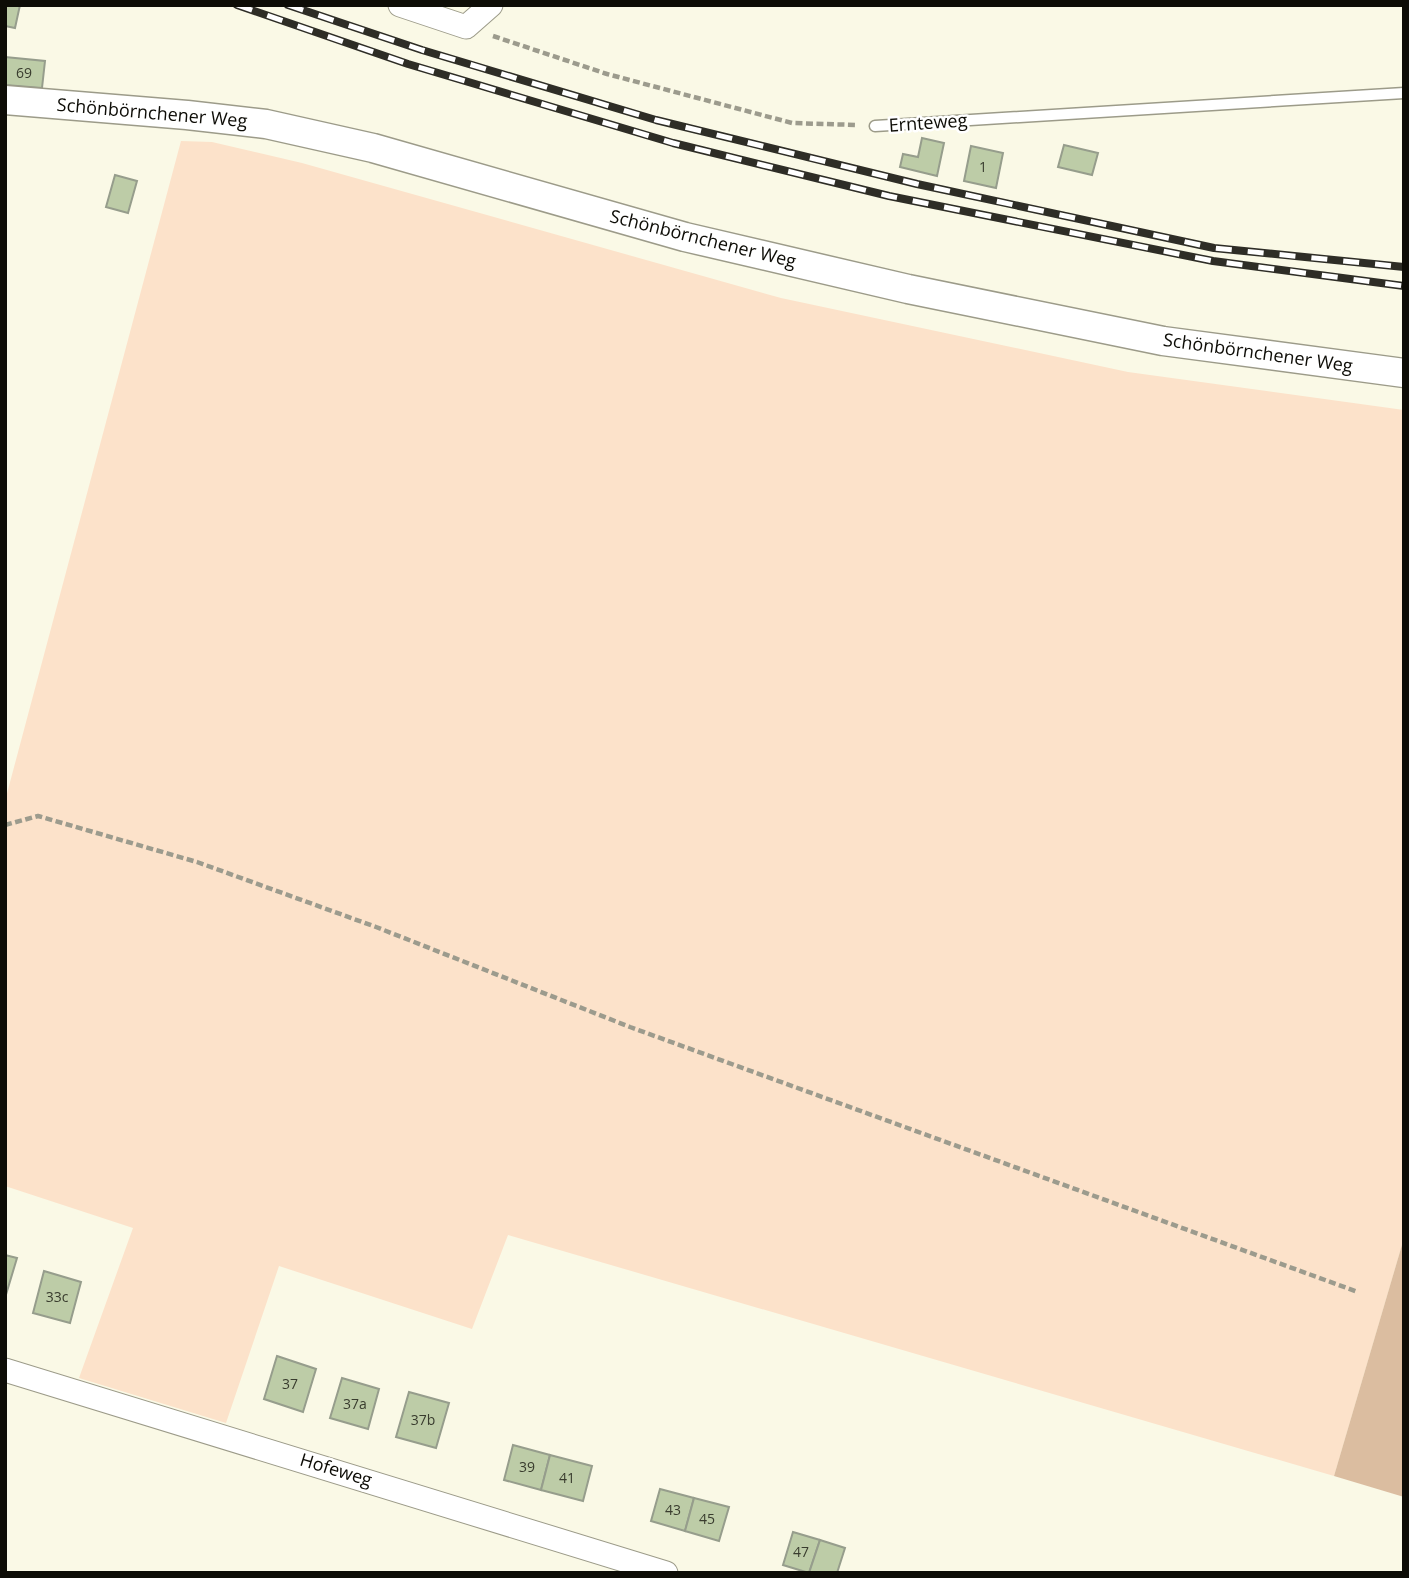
<svg xmlns="http://www.w3.org/2000/svg" width="1409" height="1578" font-family="'Open Sans',sans-serif">
	<rect width="100%" height="100%" fill="#faf9e6"/>
	<path fill="#fce2ca" d="M 181,141 L 212,142 L 302,163 L 781,298 L 1128,372 L 1404,410 L 1404,1238 L 1334,1476 L 508,1235 L 472,1329 L 279,1266 L 226,1423 L 79,1378 L 133,1228 L 5,1186 L 5,801 Z"/>
	<path fill="#dbbda0" d="M 1404,1238 L 1404,1497 L 1334,1476 Z"/>
	<g fill="#bdcca7" stroke="#969d8c" stroke-width="2">
		<path d="M 5,5 L 20,5 L 15,28 L 5,26 Z"/>
		<path d="M 5,57 L 45,61 L 42,88 L 5,85 Z"/>
		<path d="M 922,138 L 944,143 L 937,176 L 900,167 L 903,154 L 918,157 Z"/>
		<path d="M 1064,145 L 1098,153 L 1092,175 L 1058,167 Z"/>
		<path d="M 971,146 L 1003,153 L 996,188 L 964,181 Z"/>
		<path d="M 115,175 L 137,181 L 128,213 L 106,207 Z"/>
		<path d="M 5,1255 L 17,1258 L 5,1298 Z"/>
		<path d="M 44,1271 L 81,1282 L 70,1323 L 33,1313 Z"/>
		<path d="M 277,1356 L 316,1369 L 303,1412 L 264,1399 Z"/>
		<path d="M 342,1378 L 379,1389 L 368,1429 L 330,1418 Z"/>
		<path d="M 409,1392 L 449,1403 L 436,1448 L 396,1437 Z"/>
		<path d="M 513,1445 L 550,1455 L 541,1490 L 504,1480 Z"/>
		<path d="M 550,1455 L 592,1466 L 583,1501 L 541,1490 Z"/>
		<path d="M 660,1489 L 694,1498 L 685,1531 L 651,1521 Z"/>
		<path d="M 694,1498 L 729,1507 L 719,1541 L 685,1531 Z"/>
		<path d="M 793,1532 L 820,1540 L 809,1573 L 783,1565 Z"/>
		<path d="M 820,1540 L 845,1548 L 837,1573 L 809,1573 Z"/>
	</g>
	<g fill="none" stroke-linecap="round" stroke-linejoin="round">
		<g stroke="#9c9b89" stroke-width="13">
			<path id="service" d="M 875,126 L 1404,93"/>
		</g>
		<g stroke="#9c9b89" stroke-width="25">
			<g id="minor">
				<path d="M 400,5 L 466,27 L 491,5"/>
				<path d="M 5,1370 L 666,1573"/>
			</g>
		</g>
		<g stroke="#9c9b89" stroke-width="31">
			<path id="tertiary" d="M 5,100 L 187,115 L 266,124 L 373,148 L 685,237 L 908,289 L 1163,341 L 1404,373"/>
		</g>
		<g stroke="#9c9b8d" stroke-width="4.5" stroke-dasharray="7 3.5" stroke-linecap="butt">
			<path d="M 493,36 L 607,74 L 792,123 L 857,125"/>
			<path d="M 5,825 L 38,816 L 197,862 L 376,927 L 630,1027 L 1358,1292"/>
		</g>
		<use href="#service" stroke="#fff" stroke-width="10"/>
		<use href="#minor" stroke="#fff" stroke-width="23"/>
		<use href="#tertiary" stroke="#fff" stroke-width="28"/>
		<g stroke="#2e2d26" stroke-width="8">
			<g id="rail">
				<path d="M 237,5 L 408,64 L 673,143 L 889,196 L 1213,261 L 1404,286"/>
				<path d="M 288,5 L 422,50 L 656,120 L 917,184 L 1214,248 L 1404,267"/>
			</g>
		</g>
		<use href="#rail" stroke="#fff" stroke-width="5" stroke-dasharray="16" stroke-linecap="butt"/>
	</g>
	<g text-anchor="middle" stroke-width="5" stroke-linejoin="round" paint-order="stroke">
		<g font-size="14" fill="#393c2e">
			<text x="24" y="78">69</text>
			<text x="983" y="172">1</text>
			<text x="57" y="1302">33c</text>
			<text x="290" y="1389">37</text>
			<text x="355" y="1409">37a</text>
			<text x="423" y="1425">37b</text>
			<text x="527" y="1472">39</text>
			<text x="567" y="1483">41</text>
			<text x="673" y="1515">43</text>
			<text x="707" y="1524">45</text>
			<text x="801" y="1557">47</text>
		</g>
		<g font-size="18" fill="#0d0c06" stroke="#fff">
			<text transform="translate(152 113) rotate(5)" y="6">Schönbörnchener Weg</text>
			<text transform="translate(928 123) rotate(-4)" y="6">Ernteweg</text>
			<text transform="translate(703 239) rotate(14)" y="6">Schönbörnchener Weg</text>
			<text transform="translate(1258 353) rotate(8)" y="6">Schönbörnchener Weg</text>
			<text transform="translate(336 1470) rotate(17)" y="6">Hofeweg</text>
		</g>
	</g>
	<rect width="1409" height="1578" fill="none" stroke="#0d0c06" stroke-width="14"/>
</svg>
